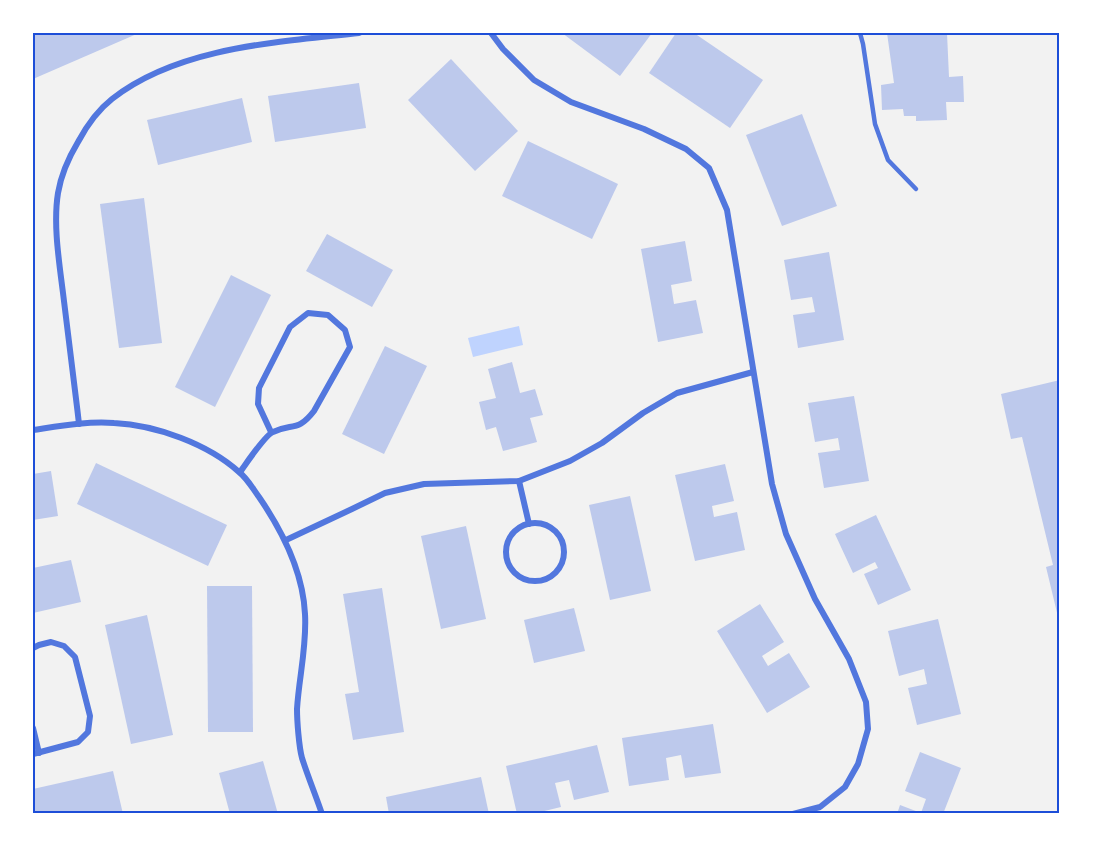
<svg xmlns="http://www.w3.org/2000/svg" width="1093" height="847" font-family="Raleway,sans-serif">
	<rect width="100%" height="100%" fill="#f2f2f2"/>
	<path fill="#bfd3fe" d="M 519,326 L 523,345 L 473,357 L 468,338 Z"/>
	<g fill="#bdc9ec">
		<path d="M 33,33 L 139,33 L 33,79 Z"/>
		<path d="M 562,33 L 652,33 L 620,76 Z"/>
		<path d="M 676,33 L 694,33 L 763,80 L 730,128 L 649,73 Z"/>
		<path d="M 887,33 L 947,33 L 949,77 L 963,76 L 964,102 L 946,102 L 947,120 L 916,121 L 916,116 L 904,116 L 903,109 L 882,110 L 881,85 L 894,83 Z"/>
		<path d="M 451,59 L 518,131 L 475,171 L 408,100 Z"/>
		<path d="M 359,83 L 366,128 L 275,142 L 268,96 Z"/>
		<path d="M 242,98 L 252,142 L 158,165 L 147,120 Z"/>
		<path d="M 802,114 L 837,206 L 782,226 L 746,135 Z"/>
		<path d="M 528,141 L 618,184 L 592,239 L 502,196 Z"/>
		<path d="M 144,198 L 162,343 L 119,348 L 100,204 Z"/>
		<path d="M 327,234 L 393,270 L 372,307 L 306,271 Z"/>
		<path d="M 685,241 L 692,281 L 671,285 L 674,304 L 696,300 L 703,333 L 658,342 L 641,249 Z"/>
		<path d="M 829,252 L 844,340 L 798,348 L 793,315 L 815,312 L 812,297 L 791,300 L 784,260 Z"/>
		<path d="M 231,275 L 271,295 L 215,407 L 175,387 Z"/>
		<path d="M 385,346 L 427,366 L 384,454 L 342,434 Z"/>
		<path d="M 512,362 L 520,393 L 535,389 L 543,415 L 530,418 L 537,442 L 503,451 L 496,427 L 486,430 L 479,402 L 496,398 L 488,369 Z"/>
		<path d="M 1060,380 L 1060,621 L 1059,621 L 1046,567 L 1053,565 L 1022,437 L 1011,439 L 1001,394 Z"/>
		<path d="M 854,396 L 869,481 L 824,488 L 818,453 L 840,450 L 838,438 L 815,442 L 808,403 Z"/>
		<path d="M 96,463 L 227,525 L 208,566 L 77,504 Z"/>
		<path d="M 725,464 L 734,501 L 712,506 L 714,517 L 737,512 L 745,550 L 695,561 L 675,475 Z"/>
		<path d="M 51,471 L 58,516 L 33,520 L 33,474 Z"/>
		<path d="M 630,496 L 651,591 L 610,600 L 589,505 Z"/>
		<path d="M 876,515 L 911,590 L 878,605 L 864,574 L 878,568 L 875,562 L 853,573 L 835,534 Z"/>
		<path d="M 466,526 L 486,619 L 441,629 L 421,536 Z"/>
		<path d="M 71,560 L 81,602 L 33,613 L 33,568 Z"/>
		<path d="M 207,586 L 252,586 L 253,732 L 208,732 Z"/>
		<path d="M 382,588 L 404,732 L 353,740 L 345,694 L 359,692 L 343,594 Z"/>
		<path d="M 760,604 L 784,642 L 762,656 L 768,666 L 789,653 L 810,687 L 767,713 L 717,631 Z"/>
		<path d="M 574,608 L 585,651 L 534,663 L 524,620 Z"/>
		<path d="M 147,615 L 173,735 L 131,744 L 105,625 Z"/>
		<path d="M 938,619 L 961,714 L 917,725 L 908,688 L 927,684 L 924,669 L 899,676 L 888,631 Z"/>
		<path d="M 713,724 L 721,773 L 685,778 L 681,755 L 666,758 L 669,780 L 629,786 L 622,738 Z"/>
		<path d="M 597,745 L 609,792 L 574,800 L 569,780 L 555,783 L 561,807 L 532,814 L 517,814 L 506,766 Z"/>
		<path d="M 920,752 L 961,768 L 943,814 L 897,814 L 900,805 L 921,813 L 926,799 L 905,791 Z"/>
		<path d="M 263,761 L 278,814 L 230,814 L 219,773 Z"/>
		<path d="M 113,771 L 123,814 L 33,814 L 33,789 Z"/>
		<path d="M 481,777 L 489,814 L 389,814 L 386,797 Z"/>
	</g>
	<g fill="none" stroke-linecap="round" stroke-linejoin="round">
		<path stroke="#5277de" stroke-width="4.5" d="M 860,33 L 863,44 L 875,124 L 888,160 L 916,189"/>
		<g stroke="#5277de" stroke-width="6">
			<path d="M 491,33 L 503,49 L 534,80 L 571,102 L 644,129 L 686,149 L 709,168 L 727,210 L 772,484 L 786,534 L 815,599 L 849,659 L 866,702 L 868,729 L 858,764 L 845,787 L 820,807 L 793,814"/>
			<path d="M 79,424 C 74,380 68,336 63,293 C 59,261 53,224 58,193 C 61,175 69,157 78,142 C 86,127 98,110 112,99 C 178,47 278,42 359,33"/>
			<path d="M 33,430 C 60,426 87,421 114,423 C 156,425 208,444 239,472 C 247,478 253,489 259,497 C 283,532 303,571 305,614 C 307,646 299,677 297,709 C 297,721 299,747 302,758 C 308,777 316,796 322,814"/>
			<path d="M 240,472 C 246,464 265,435 273,432 C 292,423 298,432 314,411 L 350,347 L 345,330 L 328,315 L 308,313 L 290,327 L 259,388 L 258,404 L 271,432"/>
			<path d="M 519,481 L 529,524"/>
			<circle cx="535" cy="552" r="29"/>
			<path d="M 286,540 L 352,509 L 385,493 L 424,484 L 519,481 L 570,461 L 602,443 L 643,413 L 677,393 L 753,372"/>
			<path d="M 33,648 L 39,645 L 51,642 L 64,646 L 75,657 L 90,716 L 88,732 L 78,742 L 33,754"/>
			<path d="M 33,728 L 39,753"/>
		</g>
	</g>
	<rect width="1093" height="847" fill="none" stroke="#ffffff" stroke-width="69"/>
	<rect x="34" y="34" width="1024" height="778" fill="none" stroke="#1d4ed8" stroke-width="2"/>
</svg>
